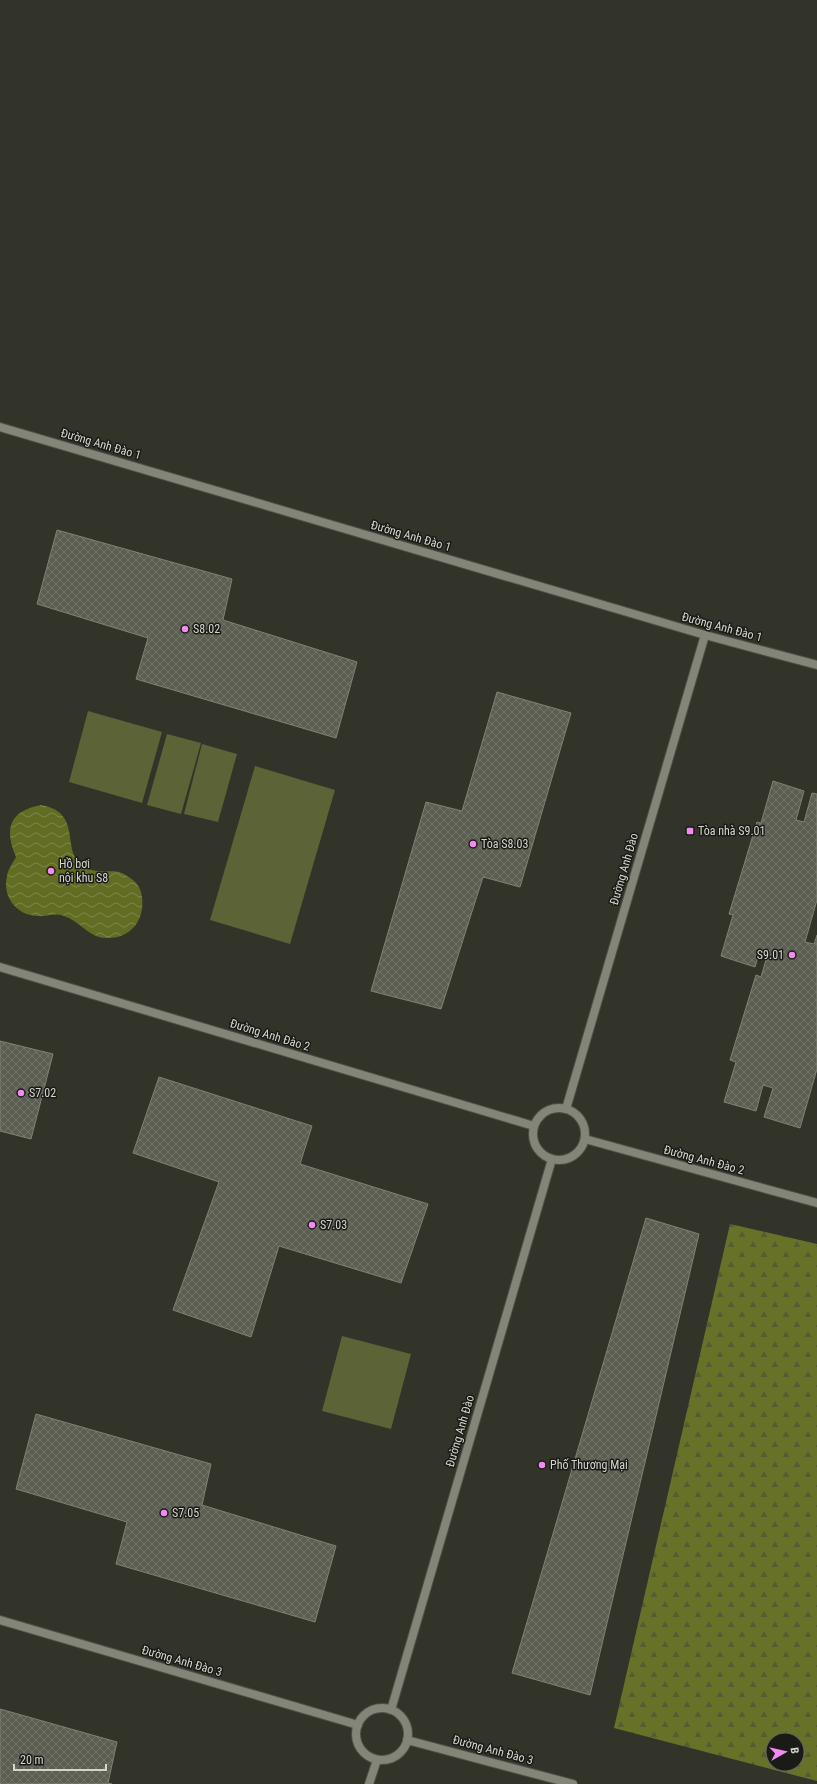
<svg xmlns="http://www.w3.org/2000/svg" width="817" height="1784" font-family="'Roboto Condensed',sans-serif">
	<defs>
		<pattern id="forest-firs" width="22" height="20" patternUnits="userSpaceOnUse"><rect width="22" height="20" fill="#677228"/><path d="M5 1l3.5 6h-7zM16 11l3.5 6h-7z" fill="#555c32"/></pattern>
		<pattern id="water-waves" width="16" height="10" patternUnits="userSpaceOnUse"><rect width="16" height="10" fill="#626d23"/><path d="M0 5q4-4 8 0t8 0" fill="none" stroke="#7f884c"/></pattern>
		<pattern id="building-cross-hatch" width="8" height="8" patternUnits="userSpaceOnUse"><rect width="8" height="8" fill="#5c5e52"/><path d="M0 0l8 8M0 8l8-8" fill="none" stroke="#72746a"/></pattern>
	</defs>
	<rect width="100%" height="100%" fill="#323429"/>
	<path fill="url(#forest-firs)" fill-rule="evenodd" d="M 730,1224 L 817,1244 L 817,1781 L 614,1728 ZM 773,1740 L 797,1740 L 797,1764 L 773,1764 Z"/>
	<g fill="#5b6337">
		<path d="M 88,711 L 162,732 L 142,803 L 69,782 Z"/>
		<path d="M 167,734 L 201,743 L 181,814 L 147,805 Z"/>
		<path d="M 202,744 L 237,754 L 218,822 L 184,814 Z"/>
		<path d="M 255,766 L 335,790 L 290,944 L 210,920 Z"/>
		<path d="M 342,1336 L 411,1354 L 391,1429 L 322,1411 Z"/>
	</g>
	<path fill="url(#water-waves)" d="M 41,805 C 87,813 56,857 89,869 C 107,876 115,864 134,881 C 139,885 141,891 142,897 C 145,920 131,939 106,938 C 89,938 78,919 61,915 C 53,913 45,917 37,916 C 16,915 2,896 7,876 C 8,869 13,863 16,857 C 4,829 9,811 41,805 Z"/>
	<g fill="url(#building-cross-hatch)" stroke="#7f8275">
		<path d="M 57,530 L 232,579 L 223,620 L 357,662 L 336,738 L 136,679 L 148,638 L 37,604 Z"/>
		<path d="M 497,692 L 571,713 L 520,887 L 483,877 L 441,1009 L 371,991 L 426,802 L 462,811 Z"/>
		<path d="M 773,781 L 804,791 L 796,820 L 804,822 L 812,793 L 817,794 L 817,900 L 805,942 L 814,944 L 817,935 L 817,1069 L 800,1128 L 764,1117 L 773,1088 L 763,1085 L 756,1111 L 724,1102 L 736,1062 L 730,1060 L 756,975 L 761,977 L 768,953 L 760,950 L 755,967 L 721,956 L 733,915 L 729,914 L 757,822 L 761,823 Z"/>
		<path d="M 0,1041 L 53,1054 L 31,1139 L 0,1131 Z"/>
		<path d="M 159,1077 L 312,1126 L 300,1164 L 428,1204 L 401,1283 L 279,1246 L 251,1337 L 173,1310 L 219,1182 L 133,1153 Z"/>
		<path d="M 646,1218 L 699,1234 L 590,1695 L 512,1673 Z"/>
		<path d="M 36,1414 L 211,1464 L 202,1505 L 336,1546 L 315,1622 L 116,1564 L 127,1522 L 16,1489 Z"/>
		<path d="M 0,1709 L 117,1742 L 108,1783 L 112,1784 L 0,1784 Z"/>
	</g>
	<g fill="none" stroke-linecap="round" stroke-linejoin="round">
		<g stroke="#4e5047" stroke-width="10">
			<g id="street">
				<path d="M 0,427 L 705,635 L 817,665"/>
				<path d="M 0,967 L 534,1126"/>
				<circle cx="559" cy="1134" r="26"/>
				<path d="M 566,1109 L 705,635"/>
				<path d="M 585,1139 L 817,1203"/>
				<path d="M 0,1620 L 358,1725"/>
				<circle cx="382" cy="1734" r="26"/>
				<path d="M 391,1710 L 552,1159"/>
				<path d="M 407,1740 L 573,1784"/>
				<path d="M 369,1784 L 377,1760"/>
			</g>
		</g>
		<use href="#street" stroke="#828578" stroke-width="8"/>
	</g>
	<g fill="#f38af2" stroke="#1a1b16" stroke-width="1.5">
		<circle cx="185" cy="629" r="4"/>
		<rect x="686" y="827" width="8" height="8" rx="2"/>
		<circle cx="473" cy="844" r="4"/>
		<circle cx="51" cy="871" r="4"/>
		<circle cx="792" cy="955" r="4"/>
		<circle cx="21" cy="1093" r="4"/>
		<circle cx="312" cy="1225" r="4"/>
		<circle cx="542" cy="1465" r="4"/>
		<circle cx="164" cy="1513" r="4"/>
	</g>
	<g text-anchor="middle" stroke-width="3" stroke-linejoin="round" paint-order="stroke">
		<g font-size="12" fill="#d4d5ce" stroke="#1a1b16">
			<text transform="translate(101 444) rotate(16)" y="4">Đường Anh Đào 1</text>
			<text transform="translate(411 536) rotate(16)" y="4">Đường Anh Đào 1</text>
			<text transform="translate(722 627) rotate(15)" y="4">Đường Anh Đào 1</text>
			<text transform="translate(624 869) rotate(-74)" y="4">Đường Anh Đào</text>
			<text transform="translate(270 1035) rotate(17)" y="4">Đường Anh Đào 2</text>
			<text transform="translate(704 1160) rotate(15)" y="4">Đường Anh Đào 2</text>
			<text transform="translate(460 1431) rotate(-74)" y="4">Đường Anh Đào</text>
			<text transform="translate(182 1661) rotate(16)" y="4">Đường Anh Đào 3</text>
			<text transform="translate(493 1750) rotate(15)" y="4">Đường Anh Đào 3</text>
		</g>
		<g font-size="12" fill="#d4d5ce" stroke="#1a1b16" text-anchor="start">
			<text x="193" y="633">S8.02</text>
			<text x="698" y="835">Tòa nhà S9.01</text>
			<text x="481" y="848">Tòa S8.03</text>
			<text x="59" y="868">Hồ bơi<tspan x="59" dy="14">nội khu S8</tspan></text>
			<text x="784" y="959" text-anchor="end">S9.01</text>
			<text x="29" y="1097">S7.02</text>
			<text x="320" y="1229">S7.03</text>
			<text x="550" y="1469">Phố Thương Mại</text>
			<text x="172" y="1517">S7.05</text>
		</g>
	</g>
	<g transform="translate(785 1752) rotate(82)"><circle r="19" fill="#1a1b16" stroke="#646560"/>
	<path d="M0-3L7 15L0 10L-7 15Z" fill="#f38af2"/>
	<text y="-6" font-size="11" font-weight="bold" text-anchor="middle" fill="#d4d5ce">B</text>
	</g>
	<path d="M14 1764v6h92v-6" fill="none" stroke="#d4d5ce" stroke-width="2"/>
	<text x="20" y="1764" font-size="12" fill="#d4d5ce" stroke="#1a1b16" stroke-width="3" paint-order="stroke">20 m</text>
</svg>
